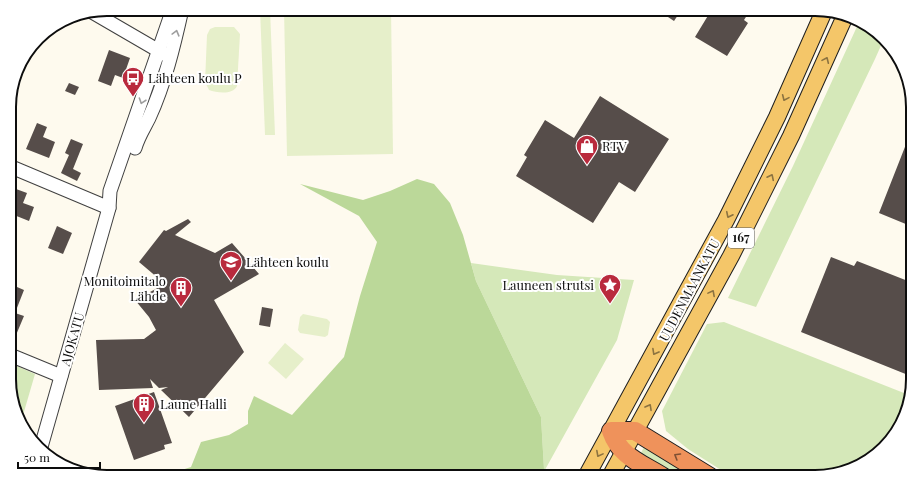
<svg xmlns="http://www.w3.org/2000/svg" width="922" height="486" font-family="'Playfair Display',serif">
	<rect width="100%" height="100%" fill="#fefaee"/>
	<g fill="#d5e8b9">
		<path d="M 860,20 L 883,41 L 875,59 L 756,307 L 728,298 L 793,166 Z"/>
		<path d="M 471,263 L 557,275 L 634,280 L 617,340 L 541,477 L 531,477 L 544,469 L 541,417 L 476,281 Z"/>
		<path d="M 724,322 L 909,395 L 903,423 L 869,461 L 821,477 L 732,477 L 688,449 L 666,431 L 662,411 L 707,324 Z"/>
		<path d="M 10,363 L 35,374 L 21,422 L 10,392 Z"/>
		<path d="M 644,447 L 692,477 L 680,477 L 641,453 Z"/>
	</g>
	<path fill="#bbd899" d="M 417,179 L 434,184 L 450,203 L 463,235 L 476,281 L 541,417 L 544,469 L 531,477 L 169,477 L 169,474 L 191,467 L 201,442 L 229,435 L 248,424 L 248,411 L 254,396 L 292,415 L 344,357 L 360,296 L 377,242 L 359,216 L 300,184 L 363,200 L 390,191 Z"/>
	<g fill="#e6efca">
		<path d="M 260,9 L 270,9 L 275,135 L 265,135 Z"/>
		<path d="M 284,9 L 391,9 L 393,154 L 287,156 Z"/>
		<path d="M 215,27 L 234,27 L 240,34 L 237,86 C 233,95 217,93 209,90 L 205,82 L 207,35 L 210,29 Z"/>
		<path d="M 303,314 L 327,319 L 330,322 L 328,335 L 325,337 L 300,333 L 298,330 L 300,317 Z"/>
		<path d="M 285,343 L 304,359 L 286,379 L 268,363 Z"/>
	</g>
	<g fill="#564d4a">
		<path d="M 656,9 L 682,9 L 674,21 Z"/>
		<path d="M 712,9 L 751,9 L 744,20 L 748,23 L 727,56 L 695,37 Z"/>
		<path d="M 109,50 L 130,58 L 123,78 L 115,75 L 111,86 L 98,81 Z"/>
		<path d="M 69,83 L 79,87 L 75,95 L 65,91 Z"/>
		<path d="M 600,96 L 669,139 L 635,192 L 619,182 L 593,223 L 516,176 L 527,157 L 524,155 L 545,120 L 574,138 Z"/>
		<path d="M 37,123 L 47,127 L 43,137 L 55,142 L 49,158 L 26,149 Z"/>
		<path d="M 912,129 L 912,130 L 913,227 L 879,213 Z"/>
		<path d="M 71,139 L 83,144 L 73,169 L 81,173 L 77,181 L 61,173 L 69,155 L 65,153 Z"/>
		<path d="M 16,189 L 27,193 L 23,203 L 34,207 L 29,221 L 9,213 L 9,206 Z"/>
		<path d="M 188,219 L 191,222 L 175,235 L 215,253 L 232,243 L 259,274 L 214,300 L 244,352 L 189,417 L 161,390 L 168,387 L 159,388 L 150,379 L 153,388 L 99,390 L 96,340 L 144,339 L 156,330 L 149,317 L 135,300 L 165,284 L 139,262 L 164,230 L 166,231 Z"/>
		<path d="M 57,226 L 72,233 L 63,254 L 48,248 Z"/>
		<path d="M 831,257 L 854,266 L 857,261 L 913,283 L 913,377 L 801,332 Z"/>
		<path d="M 10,284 L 24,290 L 15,313 L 24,316 L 11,347 L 10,347 Z"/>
		<path d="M 262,307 L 273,309 L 270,327 L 259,325 Z"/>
		<path d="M 154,392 L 172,443 L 164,445 L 165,449 L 134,460 L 115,406 Z"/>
	</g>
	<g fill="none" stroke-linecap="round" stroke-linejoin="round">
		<g stroke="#404040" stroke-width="15">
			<g id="minor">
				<path d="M 92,12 L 166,55"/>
				<path d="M 135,148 C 138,137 144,128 149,118 C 165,83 174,45 182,9"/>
				<path d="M 9,166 L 109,208"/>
				<path d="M 10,355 L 61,376"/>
				<path d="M 41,447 L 109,208 L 110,191 L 173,9"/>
			</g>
		</g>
		<g stroke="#1e1e1e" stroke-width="18">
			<g id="major">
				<path d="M 586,477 L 726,220 L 777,117 L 824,11"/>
				<path d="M 610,477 L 731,256 L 791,136 L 845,16"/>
			</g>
		</g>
		<g stroke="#1e1e1e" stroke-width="20">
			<path id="highway" d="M 663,477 C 641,463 620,457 611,431 L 635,431 L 710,477"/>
		</g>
		<use href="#minor" stroke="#fff" stroke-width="13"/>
		<use href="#major" stroke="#f4c669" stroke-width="16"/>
		<use href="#highway" stroke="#ef925b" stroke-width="18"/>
	</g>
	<defs><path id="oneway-chevron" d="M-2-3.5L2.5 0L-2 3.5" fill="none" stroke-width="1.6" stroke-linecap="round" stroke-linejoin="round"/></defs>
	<g stroke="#9e9e9e">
		<use href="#oneway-chevron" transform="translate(176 33) rotate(-75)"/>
		<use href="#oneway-chevron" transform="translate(142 101) rotate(109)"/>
	</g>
	<g stroke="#8c7340">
		<use href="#oneway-chevron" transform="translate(826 60) rotate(-66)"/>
		<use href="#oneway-chevron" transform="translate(785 98) rotate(114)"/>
		<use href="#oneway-chevron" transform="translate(771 177) rotate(-64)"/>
		<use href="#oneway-chevron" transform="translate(729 215) rotate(116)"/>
		<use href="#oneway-chevron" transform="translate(712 293) rotate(-62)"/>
		<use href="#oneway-chevron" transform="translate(655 352) rotate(119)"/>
		<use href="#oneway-chevron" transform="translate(649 407) rotate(-61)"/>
		<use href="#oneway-chevron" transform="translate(599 454) rotate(118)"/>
	</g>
	<use stroke="#7e5034" href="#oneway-chevron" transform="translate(677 456) rotate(-149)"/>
	<defs>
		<g id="bus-pin" transform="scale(1.15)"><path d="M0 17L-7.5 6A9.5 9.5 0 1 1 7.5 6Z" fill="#b92a3d" stroke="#fff"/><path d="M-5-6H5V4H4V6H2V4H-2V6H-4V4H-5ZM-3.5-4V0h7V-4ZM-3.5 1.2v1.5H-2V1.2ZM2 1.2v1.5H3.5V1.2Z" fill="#fff"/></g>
		<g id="shop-pin" transform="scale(1.15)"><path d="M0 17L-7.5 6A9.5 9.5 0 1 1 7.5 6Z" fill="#b92a3d" stroke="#fff"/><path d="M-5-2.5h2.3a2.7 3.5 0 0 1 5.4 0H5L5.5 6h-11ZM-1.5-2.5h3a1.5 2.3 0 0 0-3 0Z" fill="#fff"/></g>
		<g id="school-pin" transform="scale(1.15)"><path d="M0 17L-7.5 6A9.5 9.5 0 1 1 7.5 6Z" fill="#b92a3d" stroke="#fff"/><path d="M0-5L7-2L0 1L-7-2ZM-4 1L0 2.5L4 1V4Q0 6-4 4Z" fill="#fff"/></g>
		<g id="sight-pin" transform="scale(1.15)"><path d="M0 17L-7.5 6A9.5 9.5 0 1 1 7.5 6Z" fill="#b92a3d" stroke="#fff"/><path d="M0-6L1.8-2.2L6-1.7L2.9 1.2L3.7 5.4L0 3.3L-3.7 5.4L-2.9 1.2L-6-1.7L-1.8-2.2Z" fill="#fff"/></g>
		<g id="building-pin" transform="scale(1.15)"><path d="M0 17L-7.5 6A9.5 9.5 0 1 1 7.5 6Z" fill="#b92a3d" stroke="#fff"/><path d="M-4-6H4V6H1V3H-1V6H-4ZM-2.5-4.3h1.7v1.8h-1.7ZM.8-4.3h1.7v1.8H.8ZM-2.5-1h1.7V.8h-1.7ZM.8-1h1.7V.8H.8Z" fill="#fff"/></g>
	</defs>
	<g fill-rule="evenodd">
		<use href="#bus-pin" x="133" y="78"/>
		<use href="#shop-pin" x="587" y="146"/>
		<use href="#school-pin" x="231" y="262"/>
		<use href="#sight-pin" x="610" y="285"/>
		<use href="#building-pin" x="181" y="288"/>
		<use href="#building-pin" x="144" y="404"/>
	</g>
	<g text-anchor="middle" stroke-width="4" stroke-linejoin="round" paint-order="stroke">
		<rect fill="#fff" stroke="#565656" stroke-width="1" x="728" y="228" width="26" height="20" rx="3"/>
		<g font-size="12" font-weight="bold" fill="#0d0d0d">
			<text x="741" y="242">167</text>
		</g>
		<g font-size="13" fill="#0d0d0d" stroke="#fff" text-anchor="start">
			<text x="148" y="83">Lähteen koulu P</text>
			<text x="602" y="151">RTV</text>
			<text x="246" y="267">Lähteen koulu</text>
			<text x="166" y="286" text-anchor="end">Monitoimitalo<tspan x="166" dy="15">Lähde</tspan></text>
			<text x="594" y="290" text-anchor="end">Launeen strutsi</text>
			<text x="160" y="409">Laune Halli</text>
		</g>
		<g font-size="13" fill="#0d0d0d" stroke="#fff">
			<text transform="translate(689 290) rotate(-62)" y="5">UUDENMAANKATU</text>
			<text transform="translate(72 339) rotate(-74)" y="5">AJOKATU</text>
		</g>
	</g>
	<path d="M0 0H922V486H0ZM107 16H815A91 91 0 0 1 906 107V379A91 91 0 0 1 815 470H107A91 91 0 0 1 16 379V107A91 91 0 0 1 107 16Z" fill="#fff" fill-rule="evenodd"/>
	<path fill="none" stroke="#0d0d0d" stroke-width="2" d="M107 16H815A91 91 0 0 1 906 107V379A91 91 0 0 1 815 470H107A91 91 0 0 1 16 379V107A91 91 0 0 1 107 16Z"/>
	<path d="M18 462v6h82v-6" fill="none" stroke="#0d0d0d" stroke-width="2"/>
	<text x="24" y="462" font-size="12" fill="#0d0d0d" stroke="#ffffff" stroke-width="3" paint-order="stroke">50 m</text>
</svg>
